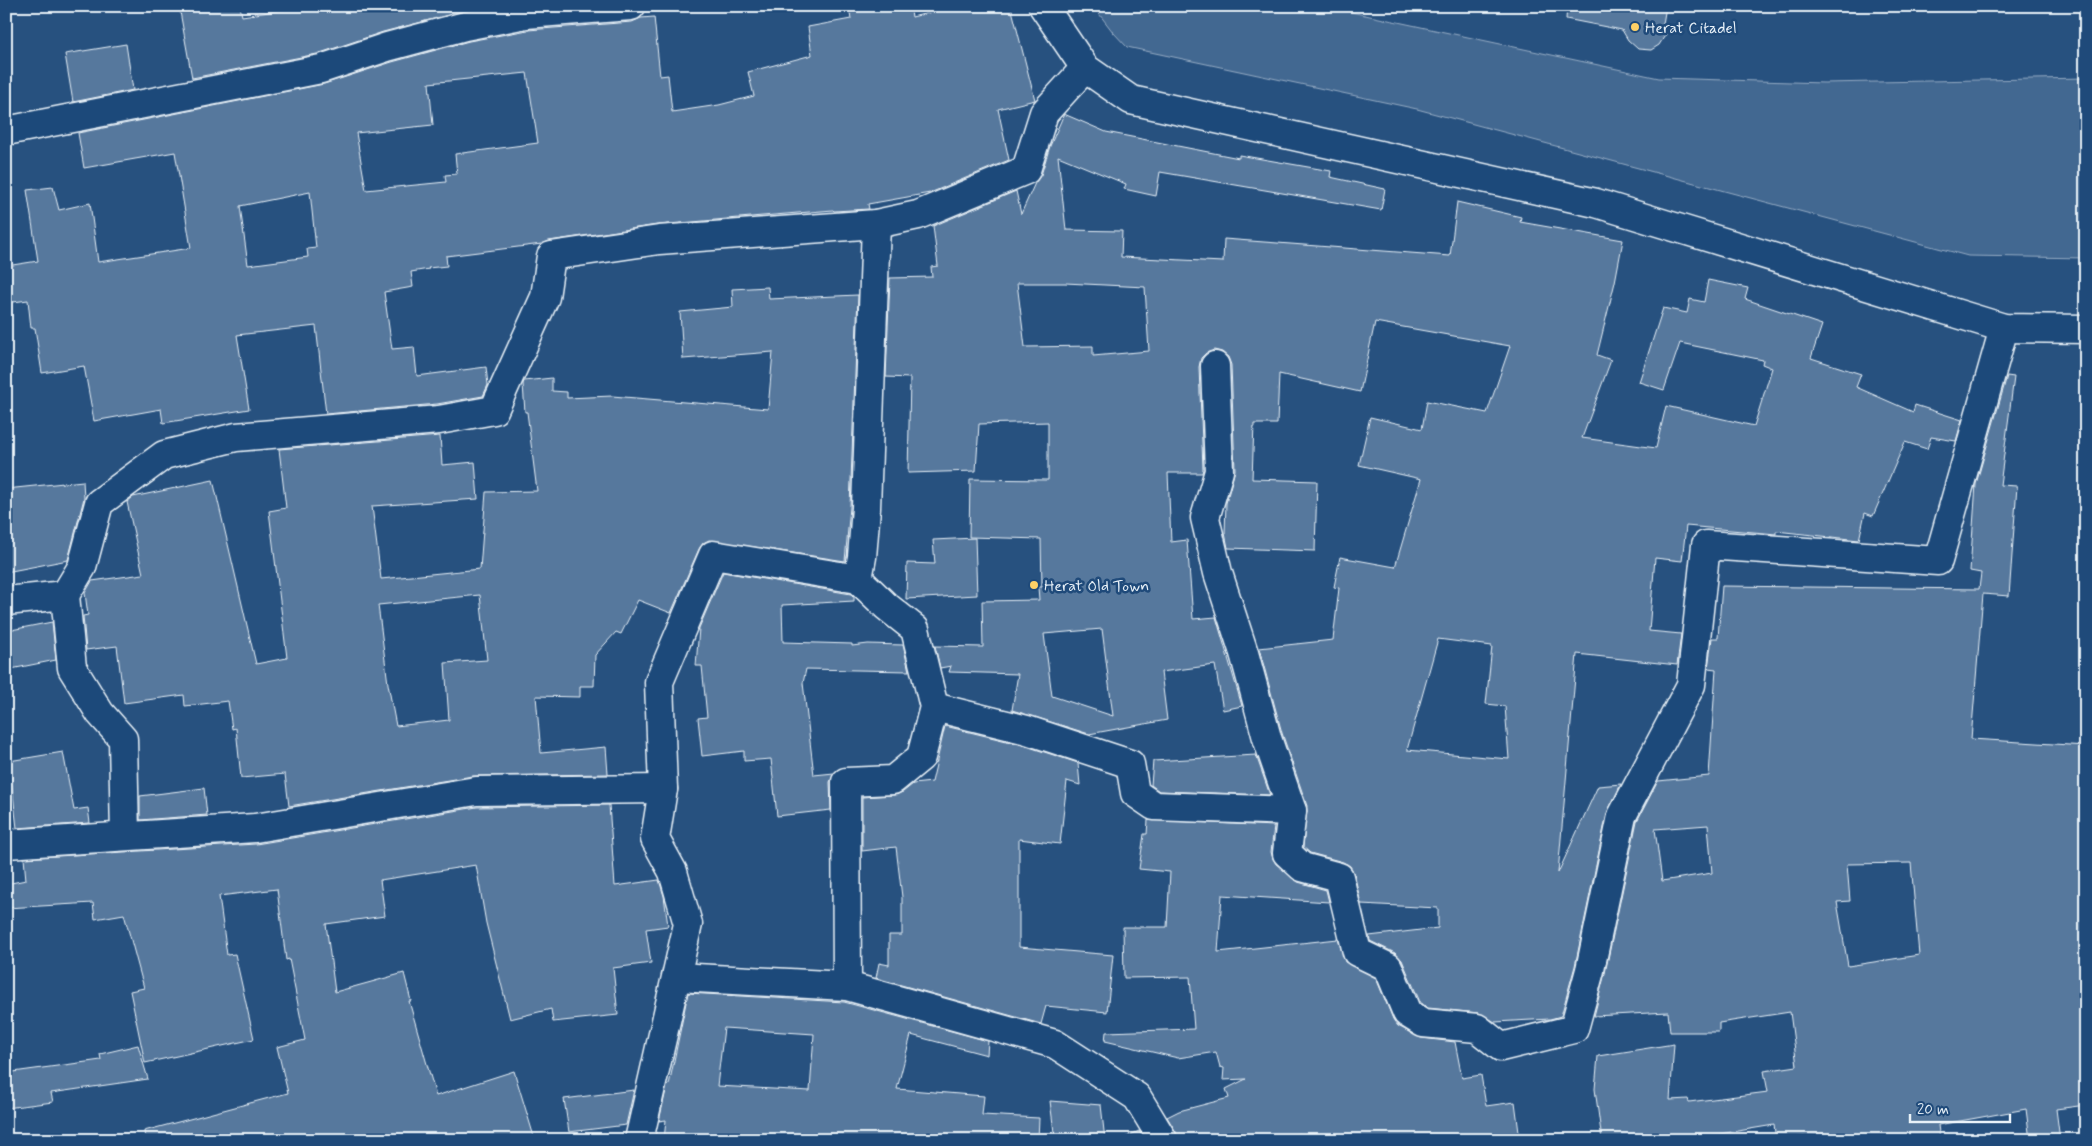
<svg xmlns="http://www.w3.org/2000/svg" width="2092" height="1146" font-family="Mynerve,sans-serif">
	<rect width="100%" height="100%" fill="#27517f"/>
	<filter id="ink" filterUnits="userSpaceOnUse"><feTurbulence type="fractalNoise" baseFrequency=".02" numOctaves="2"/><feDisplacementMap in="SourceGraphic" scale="10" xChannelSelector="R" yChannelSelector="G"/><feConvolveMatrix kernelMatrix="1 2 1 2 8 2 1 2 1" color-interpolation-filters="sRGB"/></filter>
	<g filter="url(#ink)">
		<path fill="#436891" stroke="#96acc4" d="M 1093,6 L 1323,6 L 1659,78 L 1824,83 L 2086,78 L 2086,258 L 1968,256 L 1417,109 L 1127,47 L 1113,32 Z"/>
		<g fill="#57789d" stroke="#e8f1f8" fill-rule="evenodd">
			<path d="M 179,6 L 240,6 L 242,16 L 310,6 L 484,6 L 383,32 L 317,54 L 192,78 Z"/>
			<path d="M 849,6 L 910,6 L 912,17 L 956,6 L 1011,6 L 1035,100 L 998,109 L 1009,160 L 930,193 L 868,204 L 869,209 L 834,211 L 833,210 L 657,225 L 549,241 L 542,244 L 446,256 L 447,266 L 428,268 L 429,269 L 411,272 L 413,287 L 384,292 L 392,349 L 414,347 L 417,376 L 486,367 L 488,385 L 483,396 L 437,404 L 326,414 L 316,326 L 237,335 L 249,409 L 163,423 L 161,409 L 94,421 L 84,366 L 42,373 L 35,328 L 31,328 L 28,300 L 6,303 L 6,266 L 38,261 L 27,190 L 53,187 L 59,210 L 90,203 L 98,262 L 191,248 L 175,152 L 84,168 L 78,133 L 324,84 L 392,62 L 469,41 L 528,30 L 632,22 L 641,18 L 654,17 L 660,76 L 668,75 L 672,112 L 719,105 L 754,96 L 748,72 L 812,55 L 808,27 L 851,19 ZM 527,73 L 538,143 L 455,154 L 457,174 L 445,175 L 446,182 L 366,190 L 356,133 L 433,125 L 429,83 ZM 310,192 L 316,248 L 307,249 L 308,257 L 248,265 L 240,206 Z"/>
			<path d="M 1567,6 L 1666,6 L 1663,24 L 1666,34 L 1659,45 L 1651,50 L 1638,49 L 1628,40 L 1622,30 L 1566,19 Z"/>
			<path d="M 126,44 L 133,90 L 73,102 L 65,54 Z"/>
			<path d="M 1064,114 L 1106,132 L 1239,158 L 1239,155 L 1331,171 L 1330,177 L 1385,189 L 1381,210 L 1160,172 L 1156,196 L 1124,189 L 1126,184 L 1058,156 L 1066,230 L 1122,231 L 1121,257 L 1223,262 L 1224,239 L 1450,256 L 1457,202 L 1521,217 L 1520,222 L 1623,240 L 1615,282 L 1597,355 L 1611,360 L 1582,438 L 1656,448 L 1666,406 L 1754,426 L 1772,368 L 1762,364 L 1763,360 L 1680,343 L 1664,390 L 1639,382 L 1663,308 L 1687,313 L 1690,299 L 1704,302 L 1708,280 L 1748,288 L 1745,299 L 1822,325 L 1811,358 L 1861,374 L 1856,387 L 1913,412 L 1915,405 L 1962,420 L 1956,441 L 1931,437 L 1927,449 L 1905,442 L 1873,516 L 1865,513 L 1859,540 L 1776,531 L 1776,534 L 1686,526 L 1682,561 L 1655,558 L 1649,631 L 1681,634 L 1677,665 L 1577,654 L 1558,873 L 1598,786 L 1621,784 L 1607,813 L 1575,966 L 1561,1016 L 1550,1019 L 1495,1022 L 1479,1013 L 1428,1008 L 1420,1002 L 1402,960 L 1395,953 L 1370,941 L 1369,936 L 1438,928 L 1438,908 L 1361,904 L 1354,873 L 1350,866 L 1343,862 L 1310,853 L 1303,847 L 1307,806 L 1282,733 L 1259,648 L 1333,640 L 1339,588 L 1334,587 L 1340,557 L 1395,567 L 1421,479 L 1359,465 L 1370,417 L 1422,429 L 1427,401 L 1487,413 L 1510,346 L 1375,322 L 1360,392 L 1279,374 L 1277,424 L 1254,424 L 1252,479 L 1317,481 L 1315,551 L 1228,548 L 1225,533 L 1226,503 L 1235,470 L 1231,365 L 1228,357 L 1222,352 L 1214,350 L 1206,353 L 1201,358 L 1199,367 L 1203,469 L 1202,473 L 1168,473 L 1171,542 L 1187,540 L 1193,619 L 1216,617 L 1242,706 L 1223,710 L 1215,665 L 1161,672 L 1167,720 L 1089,734 L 1012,710 L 1018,674 L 949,672 L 951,666 L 940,668 L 935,646 L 983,647 L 982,601 L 1039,600 L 1038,587 L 1042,587 L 1041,539 L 969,537 L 970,479 L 1048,480 L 1048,422 L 979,424 L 976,471 L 908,473 L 910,378 L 886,377 L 890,278 L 932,277 L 931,267 L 938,266 L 933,226 L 1016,191 L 1021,214 L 1035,183 L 1041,175 L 1050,146 ZM 1017,283 L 1065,283 L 1145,287 L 1149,351 L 1093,356 L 1093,346 L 1025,347 ZM 1102,629 L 1113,716 L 1052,696 L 1044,634 ZM 1438,639 L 1492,646 L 1486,704 L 1505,706 L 1509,759 L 1407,750 Z"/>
			<path d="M 768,287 L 769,299 L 858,295 L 850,507 L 845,561 L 709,540 L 703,543 L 699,549 L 671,613 L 638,600 L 621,634 L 616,632 L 595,655 L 594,686 L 580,686 L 580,697 L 536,696 L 541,753 L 606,747 L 608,774 L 473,776 L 289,806 L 285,774 L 241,778 L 236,728 L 232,729 L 228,701 L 185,706 L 184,695 L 124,703 L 117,646 L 86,650 L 83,616 L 88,615 L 85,593 L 92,581 L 143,574 L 127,502 L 133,497 L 213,480 L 256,664 L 287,658 L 269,511 L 286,508 L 279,449 L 440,436 L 442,465 L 475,462 L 478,499 L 372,506 L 381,579 L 480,569 L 486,492 L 537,491 L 527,412 L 525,412 L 523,384 L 524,381 L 552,378 L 552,391 L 567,392 L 567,398 L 612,396 L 768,409 L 773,352 L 683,359 L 680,312 L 733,307 L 732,289 ZM 480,595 L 487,660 L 445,663 L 449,720 L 396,726 L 388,684 L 378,605 Z"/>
			<path d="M 2007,376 L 2014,377 L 2000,485 L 2017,486 L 2009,596 L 1983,594 L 1971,739 L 2086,746 L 2086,1105 L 2056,1109 L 2060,1140 L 2030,1140 L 2026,1109 L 1938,1125 L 1940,1140 L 1827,1140 L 1826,1134 L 1776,1140 L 1774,1125 L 1708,1136 L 1708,1140 L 1602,1140 L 1595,1089 L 1598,1056 L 1674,1044 L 1670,1100 L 1688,1099 L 1689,1102 L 1768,1092 L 1764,1071 L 1797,1066 L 1790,1012 L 1719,1023 L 1719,1032 L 1670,1032 L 1668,1012 L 1594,1016 L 1605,973 L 1637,821 L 1658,781 L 1709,776 L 1716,669 L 1708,668 L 1712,638 L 1718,638 L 1722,586 L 1979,589 L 1981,573 L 1970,571 L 1976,484 ZM 1708,825 L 1712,873 L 1662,881 L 1655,829 ZM 1911,863 L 1919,955 L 1848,966 L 1837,902 L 1850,901 L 1847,864 Z"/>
			<path d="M 83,481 L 84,498 L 68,560 L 6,572 L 6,489 Z"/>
			<path d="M 975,538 L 977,595 L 906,599 L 907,563 L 935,564 L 933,540 Z"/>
			<path d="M 723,572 L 851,594 L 854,597 L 854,601 L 782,605 L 783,642 L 852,644 L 852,646 L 868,644 L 903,645 L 909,671 L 806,669 L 803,683 L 814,775 L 834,773 L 830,782 L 831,810 L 777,816 L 771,759 L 744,761 L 744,751 L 702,756 L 698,718 L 707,717 L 702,666 L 696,666 L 699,628 Z"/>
			<path d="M 52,622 L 56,660 L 11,669 L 6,643 L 6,631 Z"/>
			<path d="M 945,726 L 1023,745 L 1078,763 L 1080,785 L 1067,781 L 1060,844 L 1019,839 L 1019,947 L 1113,955 L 1107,1012 L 1046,1006 L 1041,1024 L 876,978 L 879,963 L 889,965 L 889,935 L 902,935 L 902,897 L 896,847 L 862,851 L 862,797 L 894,795 L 903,792 L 913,784 L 932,782 Z"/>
			<path d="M 63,752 L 74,810 L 88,808 L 90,823 L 17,828 L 9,761 Z"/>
			<path d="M 1256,755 L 1270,795 L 1159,791 L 1151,785 L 1153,761 Z"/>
			<path d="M 204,788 L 207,815 L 140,820 L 140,796 Z"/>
			<path d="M 609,805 L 615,886 L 659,880 L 664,896 L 668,926 L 646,929 L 651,963 L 613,968 L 618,1015 L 553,1022 L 551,1009 L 510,1019 L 486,923 L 476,865 L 380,880 L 385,916 L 326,924 L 335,992 L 404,973 L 411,1001 L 409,1001 L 436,1096 L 514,1071 L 535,1140 L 145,1140 L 144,1131 L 288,1093 L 277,1047 L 305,1040 L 289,959 L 286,960 L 277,889 L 219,896 L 227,955 L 235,954 L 254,1039 L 145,1063 L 130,991 L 144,988 L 124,914 L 95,919 L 93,903 L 6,908 L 6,884 L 26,880 L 24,858 L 256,844 L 477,807 Z"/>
			<path d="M 1148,820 L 1274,826 L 1271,852 L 1273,859 L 1276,864 L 1298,882 L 1326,890 L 1329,902 L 1222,895 L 1218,952 L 1338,939 L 1345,962 L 1376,978 L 1393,1019 L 1398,1026 L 1421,1038 L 1455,1042 L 1462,1078 L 1481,1075 L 1486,1106 L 1515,1102 L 1520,1140 L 1301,1140 L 1300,1133 L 1276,1140 L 1179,1140 L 1176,1132 L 1167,1117 L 1179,1111 L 1229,1098 L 1226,1089 L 1246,1079 L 1223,1080 L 1224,1068 L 1220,1067 L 1216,1052 L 1178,1058 L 1105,1041 L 1106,1032 L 1194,1029 L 1190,977 L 1124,978 L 1123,927 L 1167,927 L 1170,872 L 1139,869 L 1144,834 L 1147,834 Z"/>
			<path d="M 688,993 L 844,1002 L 988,1041 L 987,1055 L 911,1035 L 897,1089 L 984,1096 L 982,1115 L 1039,1118 L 1038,1140 L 664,1140 L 666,1120 L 659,1121 L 667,1086 L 669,1085 ZM 724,1028 L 814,1034 L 810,1091 L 717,1086 Z"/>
			<path d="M 138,1045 L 148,1079 L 51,1093 L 53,1102 L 6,1108 L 6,1073 L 101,1060 L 100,1054 Z"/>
			<path d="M 634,1090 L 626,1125 L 569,1132 L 564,1099 Z"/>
			<path d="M 1050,1101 L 1101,1105 L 1105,1140 L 1055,1140 Z"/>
			<path d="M 1139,1131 L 1145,1140 L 1120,1140 Z"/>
		</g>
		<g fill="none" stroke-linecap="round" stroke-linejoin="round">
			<g stroke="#e8f1f8" stroke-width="31">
				<g id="street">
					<path d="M 6,131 L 321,69 L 387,47 L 465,26 L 526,14 L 631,6"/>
					<path d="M 1215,366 L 1219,471 L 1205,518 L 1218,573 L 1244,653 L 1267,738 L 1292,811 L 1287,853 L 1302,867 L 1339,877 L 1357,952 L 1388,967 L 1407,1013 L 1423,1023 L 1477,1028 L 1501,1047 L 1574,1029 L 1590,970 L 1622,816 L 1691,685 L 1706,545 L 1938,561 L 2004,328"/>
					<path d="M 65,595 L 72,668 L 100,713 L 123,739 L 125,836"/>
					<path d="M 6,601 L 65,595 L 82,567 L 99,503 L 164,455 L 236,437 L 439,420 L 494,410 L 545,297 L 551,256 L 659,240 L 876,224 L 918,215 L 1026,170 L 1044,113 L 1085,68"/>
					<path d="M 934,707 L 1027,730 L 1130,764 L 1135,793 L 1154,806 L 1292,811"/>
					<path d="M 6,844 L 255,828 L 476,791 L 663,789"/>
					<path d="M 677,977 L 847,986 L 1055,1044 L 1137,1097 L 1163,1140"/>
					<path d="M 847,986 L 846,782 L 893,780 L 921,757 L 934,707 L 915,629 L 886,606 L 858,579 L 862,557 L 866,508 L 876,224"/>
					<path d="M 639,1140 L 688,924 L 673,872 L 655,839 L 663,789 L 659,682 L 713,555 L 858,579"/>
				</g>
			</g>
			<g stroke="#e8f1f8" stroke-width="31">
				<path id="secondary" d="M 1043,6 L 1085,68 L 1131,100 L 1596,203 L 2004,328 L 2086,329"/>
			</g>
			<use href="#street" stroke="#1f4a7a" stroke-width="28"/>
			<use href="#secondary" stroke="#1f4a7a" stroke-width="28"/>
		</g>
	</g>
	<g fill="#ffd166" stroke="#1f4a7a" stroke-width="2">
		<circle cx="1635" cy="27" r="5"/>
		<circle cx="1034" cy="585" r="5"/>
	</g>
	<g text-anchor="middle" stroke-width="5" stroke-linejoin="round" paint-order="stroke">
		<g font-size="16" fill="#e8f1f8" stroke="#1f4a7a" text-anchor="start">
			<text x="1645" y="33">Herat Citadel</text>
			<text x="1044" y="591">Herat Old Town</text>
		</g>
	</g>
	<rect width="2092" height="1146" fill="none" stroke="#1f4a7a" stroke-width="25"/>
	<rect x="12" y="12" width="2067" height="1121" fill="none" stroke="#e8f1f8" stroke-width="2" filter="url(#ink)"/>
	<path d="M1910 1114v8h100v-8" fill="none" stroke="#e8f1f8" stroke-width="2.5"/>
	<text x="1917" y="1114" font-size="15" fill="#e8f1f8" stroke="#1f4a7a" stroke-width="4" paint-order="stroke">20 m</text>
</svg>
